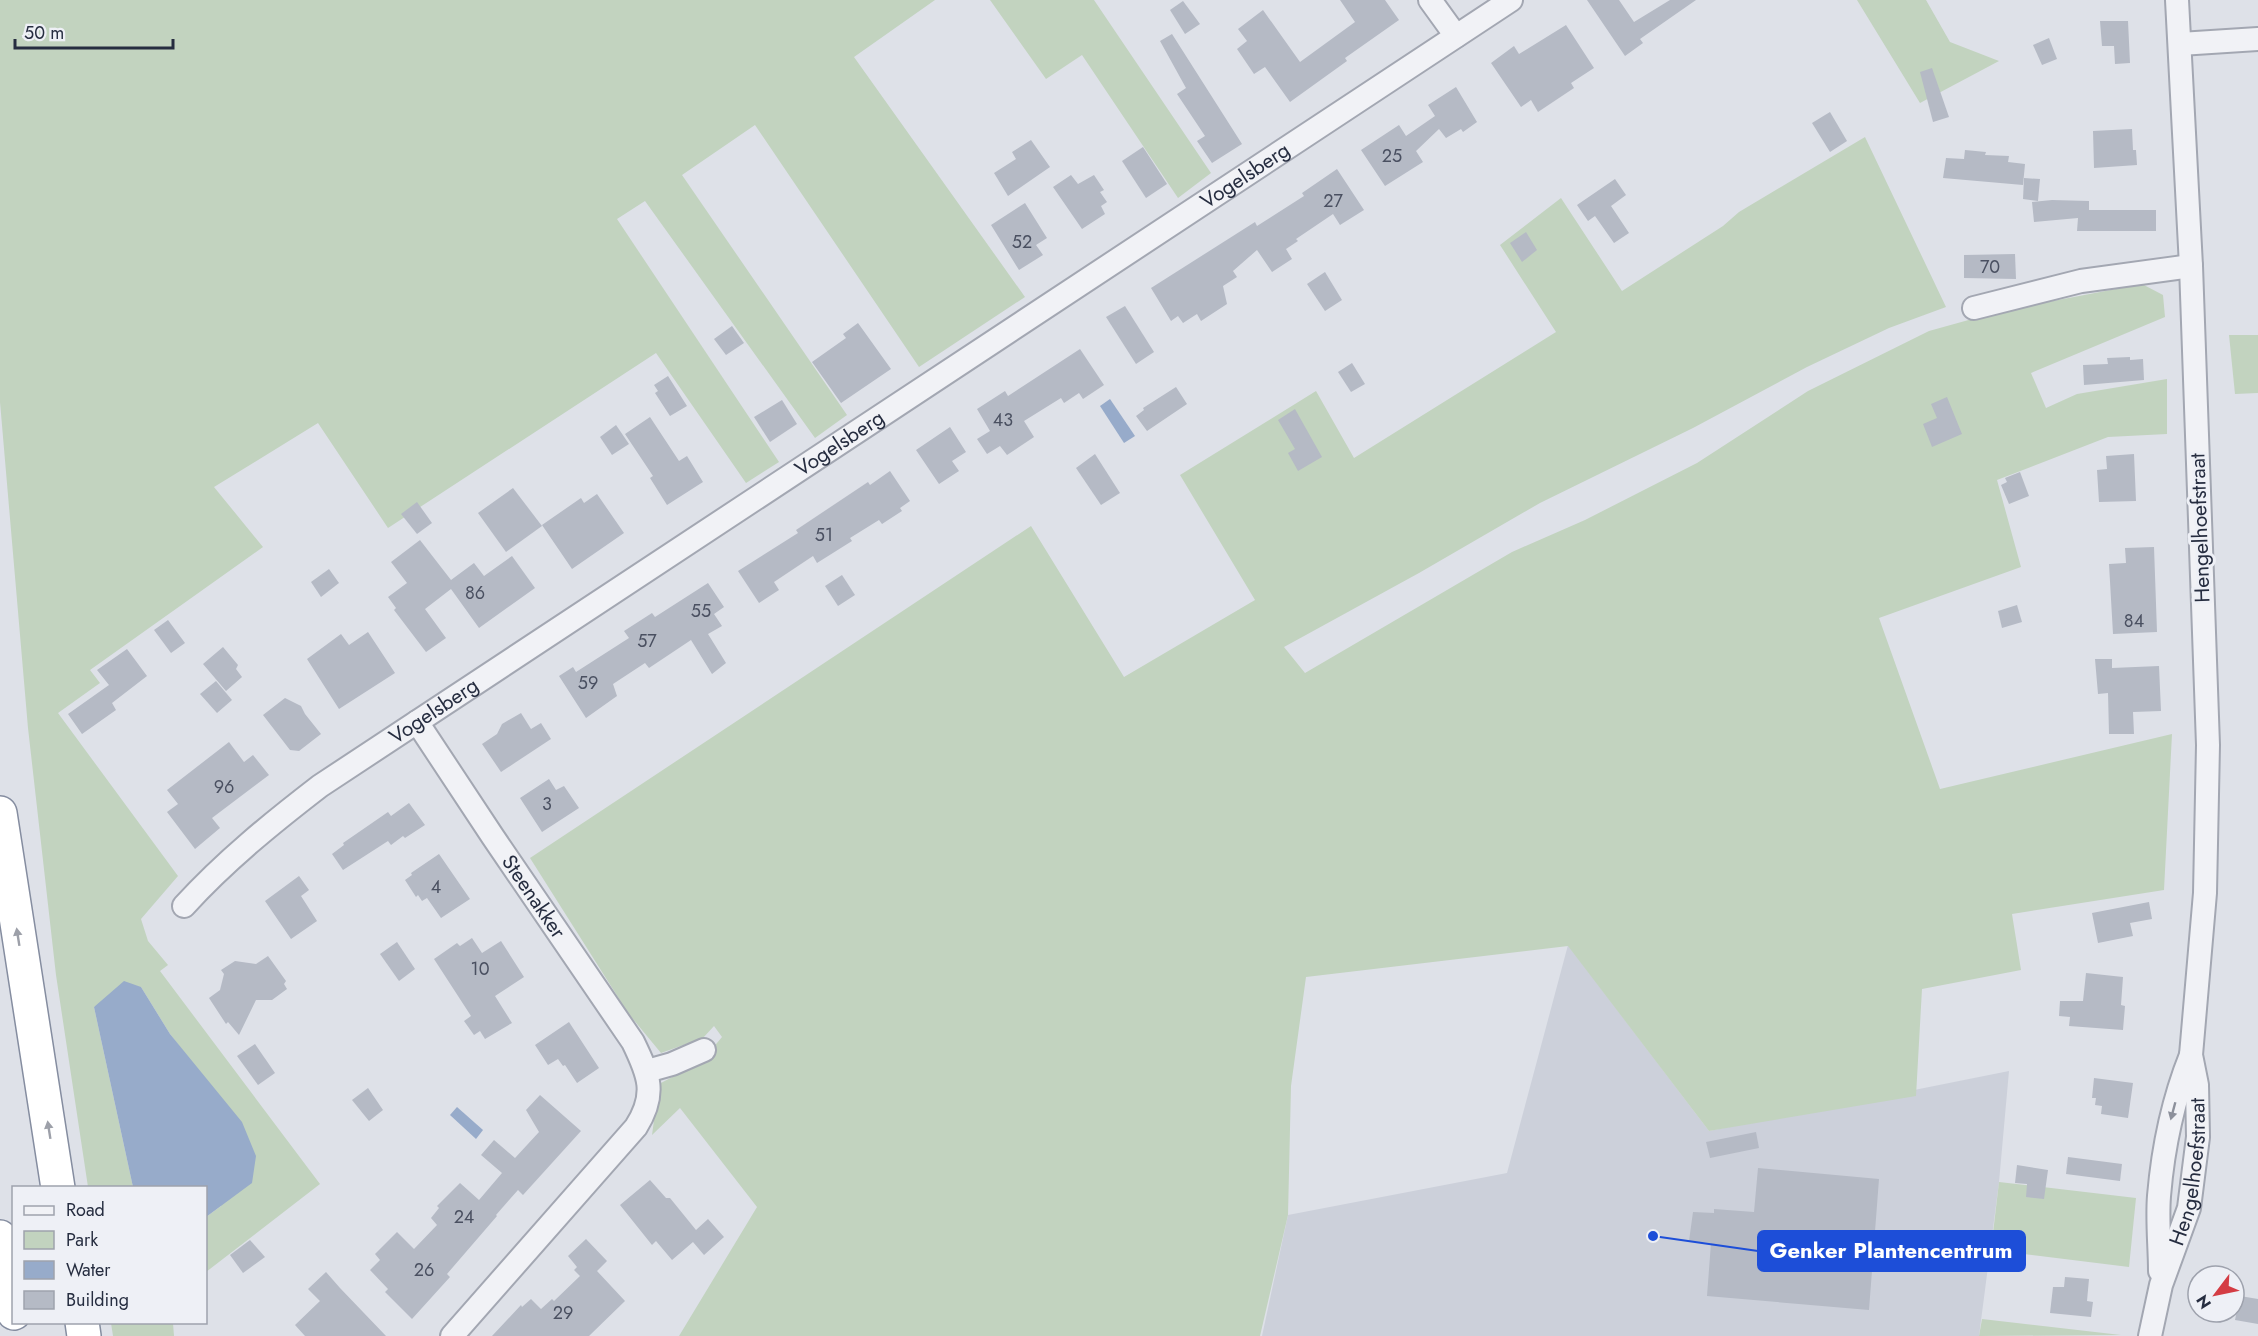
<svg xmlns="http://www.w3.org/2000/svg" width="2258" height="1336" font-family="Jost,sans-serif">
	<rect width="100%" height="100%" fill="#dee1e8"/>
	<path fill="#ccd0da" d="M 1568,945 L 1709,1131 L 2009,1071 L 1999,1182 L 1979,1336 L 1262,1336 L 1288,1215 L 1507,1173 Z"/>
	<g fill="#c2d3bf">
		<path d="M 0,0 L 935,0 L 854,57 L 1025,297 L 919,367 L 755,125 L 682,175 L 847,415 L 815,438 L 645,201 L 617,219 L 779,462 L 746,483 L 656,353 L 388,528 L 318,423 L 214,487 L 263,547 L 90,670 L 100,683 L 58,713 L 178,876 L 141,919 L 148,941 L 168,965 L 160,971 L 320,1184 L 206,1272 L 206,1217 L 221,1206 L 190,1060 L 170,1034 L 141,987 L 94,1007 L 133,1187 L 88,1187 L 56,975 L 28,728 L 0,402 Z"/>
		<path d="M 990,0 L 1094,0 L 1211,173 L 1178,198 L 1082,55 L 1046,79 Z"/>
		<path d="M 1857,0 L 1926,0 L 1950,42 L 1999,61 L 1920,103 Z"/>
		<path d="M 1865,137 L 1946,307 L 1889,328 L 1807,367 L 1693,428 L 1540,503 L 1419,573 L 1284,647 L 1305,673 L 1512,552 L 1585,520 L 1697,463 L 1808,391 L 1929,331 L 2001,311 L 2142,284 L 2163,295 L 2165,317 L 2031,373 L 2046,408 L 2077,394 L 2167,379 L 2167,434 L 2108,437 L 1997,480 L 2021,567 L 1879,618 L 1940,789 L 2172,734 L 2164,890 L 2012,914 L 2021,970 L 1922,989 L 1916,1096 L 1709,1131 L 1568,946 L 1306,977 L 1291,1086 L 1288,1215 L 1260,1336 L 679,1336 L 757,1207 L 680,1108 L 652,1135 L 659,1084 L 701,1062 L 722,1037 L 714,1026 L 703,1038 L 661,1053 L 628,1013 L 530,858 L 1031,526 L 1124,677 L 1255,600 L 1180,475 L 1316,391 L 1354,458 L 1556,332 L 1500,245 L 1561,198 L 1622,291 L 1723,226 L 1739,212 Z"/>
		<path d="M 2229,335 L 2258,335 L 2258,393 L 2235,394 Z"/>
		<path d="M 1999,1182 L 2136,1198 L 2129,1267 L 1991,1250 Z"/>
		<path d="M 1982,1319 L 2121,1335 L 1979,1336 Z"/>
		<path d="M 111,1323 L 173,1323 L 174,1336 L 113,1336 Z"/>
	</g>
	<g fill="#97abca">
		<path d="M 1110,399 L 1135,436 L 1124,443 L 1100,406 Z"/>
		<path d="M 124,981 L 141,987 L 170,1034 L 242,1122 L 256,1156 L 252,1183 L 206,1217 L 206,1188 L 133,1187 L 94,1007 Z"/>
		<path d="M 457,1107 L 483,1130 L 476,1139 L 450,1115 Z"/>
	</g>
	<g fill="#b5bac5">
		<path d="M 1340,0 L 1385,0 L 1399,20 L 1345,58 L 1347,61 L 1290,102 L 1265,67 L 1254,74 L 1237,49 L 1247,41 L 1238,29 L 1263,10 L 1300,62 L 1355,22 Z"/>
		<path d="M 1587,0 L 1619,0 L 1634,22 L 1670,0 L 1696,0 L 1640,39 L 1643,43 L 1625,56 Z"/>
		<path d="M 1183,1 L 1200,24 L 1185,34 L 1170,10 Z"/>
		<path d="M 2100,21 L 2128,21 L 2130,63 L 2115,64 L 2114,46 L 2102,46 Z"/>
		<path d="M 1566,25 L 1594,68 L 1571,83 L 1574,88 L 1538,112 L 1531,100 L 1521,107 L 1491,63 L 1514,46 L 1519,54 Z"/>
		<path d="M 1172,34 L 1242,144 L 1212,163 L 1197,141 L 1205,136 L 1177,94 L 1186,88 L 1160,41 Z"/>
		<path d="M 2049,38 L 2057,59 L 2042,65 L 2033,45 Z"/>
		<path d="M 1932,68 L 1949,117 L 1933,122 L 1920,72 Z"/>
		<path d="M 1456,87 L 1477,122 L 1463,132 L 1461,129 L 1446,138 L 1439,129 L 1416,151 L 1423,162 L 1385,186 L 1361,150 L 1399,125 L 1406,136 L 1435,116 L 1428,105 Z"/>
		<path d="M 1830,112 L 1847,141 L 1830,152 L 1812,123 Z"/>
		<path d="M 2132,129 L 2133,150 L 2136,150 L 2137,165 L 2094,168 L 2093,131 Z"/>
		<path d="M 1031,140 L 1050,167 L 1008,196 L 994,173 L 1016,159 L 1012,152 Z"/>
		<path d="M 1143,147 L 1167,184 L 1146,198 L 1122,161 Z"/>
		<path d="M 1965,150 L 1986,152 L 1985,155 L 2009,156 L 2008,162 L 2025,164 L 2023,185 L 1943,178 L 1946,158 L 1964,159 Z"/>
		<path d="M 1337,169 L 1364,210 L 1340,225 L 1333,214 L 1296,239 L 1298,241 L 1286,249 L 1292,259 L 1272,272 L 1257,250 L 1233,271 L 1237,277 L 1223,286 L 1227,304 L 1201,321 L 1197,314 L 1183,323 L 1178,316 L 1171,321 L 1151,288 L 1255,222 L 1257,226 L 1304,196 L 1302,193 Z"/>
		<path d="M 1071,175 L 1078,184 L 1094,175 L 1104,190 L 1100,192 L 1107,202 L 1101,206 L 1105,214 L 1082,229 L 1053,187 Z"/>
		<path d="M 2024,178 L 2040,179 L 2038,201 L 2023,199 Z"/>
		<path d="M 1615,179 L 1626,195 L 1611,206 L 1629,233 L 1614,243 L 1595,216 L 1588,221 L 1577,205 Z"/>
		<path d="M 2052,200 L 2089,201 L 2089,210 L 2156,210 L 2156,231 L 2077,231 L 2078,218 L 2034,222 L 2032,202 Z"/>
		<path d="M 1025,203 L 1047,238 L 1036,245 L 1043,255 L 1019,270 L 991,225 Z"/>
		<path d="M 1526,232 L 1537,250 L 1522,262 L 1510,243 Z"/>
		<path d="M 2015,254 L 2016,279 L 1964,278 L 1964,255 Z"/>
		<path d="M 1325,272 L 1342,300 L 1325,311 L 1307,284 Z"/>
		<path d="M 1125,306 L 1154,352 L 1136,364 L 1106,317 Z"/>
		<path d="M 858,323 L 891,369 L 841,403 L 812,362 L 846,338 L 843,334 Z"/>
		<path d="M 732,326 L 744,343 L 726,355 L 714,339 Z"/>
		<path d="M 1080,349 L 1104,385 L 1083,399 L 1079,393 L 1064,403 L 1061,398 L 1024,421 L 1034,437 L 1007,455 L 1000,446 L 987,454 L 977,439 L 990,431 L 977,409 L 1005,391 L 1008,396 Z"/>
		<path d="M 2130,357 L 2130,360 L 2143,359 L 2144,380 L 2084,385 L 2083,365 L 2108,364 L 2107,358 Z"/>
		<path d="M 1352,363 L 1365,384 L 1351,392 L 1338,372 Z"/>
		<path d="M 668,376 L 687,406 L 670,416 L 655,393 L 658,391 L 654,385 Z"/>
		<path d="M 1176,387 L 1187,404 L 1147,431 L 1136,416 L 1144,410 L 1143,408 Z"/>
		<path d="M 1947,397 L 1962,434 L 1932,447 L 1923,424 L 1937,418 L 1931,404 Z"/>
		<path d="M 782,400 L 797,424 L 770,442 L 754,417 Z"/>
		<path d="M 1295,409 L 1322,457 L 1298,471 L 1288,453 L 1295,449 L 1278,420 Z"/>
		<path d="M 650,417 L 679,461 L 687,456 L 703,482 L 667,505 L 650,478 L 653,476 L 625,434 Z"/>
		<path d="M 616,425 L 629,444 L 612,455 L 600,437 Z"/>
		<path d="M 950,427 L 966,452 L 952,461 L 959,471 L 939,484 L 916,450 Z"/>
		<path d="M 1095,454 L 1120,493 L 1101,505 L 1076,468 Z"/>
		<path d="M 2134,454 L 2136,501 L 2099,502 L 2097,470 L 2107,469 L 2106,456 Z"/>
		<path d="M 890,471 L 910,501 L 900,508 L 902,511 L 882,524 L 879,520 L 850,538 L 852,541 L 817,563 L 813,556 L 774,582 L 779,590 L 759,603 L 738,571 L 798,533 L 796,530 L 868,482 L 870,485 Z"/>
		<path d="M 2020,472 L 2029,496 L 2009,504 L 2001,485 L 2007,482 L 2005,478 Z"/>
		<path d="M 513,488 L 542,526 L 506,552 L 478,513 Z"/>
		<path d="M 597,494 L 624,533 L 572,569 L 542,525 L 581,498 L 584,503 Z"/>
		<path d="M 417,502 L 432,523 L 417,534 L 401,514 Z"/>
		<path d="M 420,540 L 451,580 L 474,563 L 484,576 L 512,556 L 535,588 L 479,628 L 451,589 L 425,609 L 446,638 L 426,652 L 394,610 L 396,608 L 388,597 L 407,583 L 391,562 Z"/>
		<path d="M 2154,547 L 2157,632 L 2113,634 L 2109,564 L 2126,563 L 2125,548 Z"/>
		<path d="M 329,569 L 339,583 L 321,597 L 311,582 Z"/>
		<path d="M 842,575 L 855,595 L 838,606 L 825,586 Z"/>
		<path d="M 708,583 L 724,607 L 714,614 L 722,626 L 708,634 L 726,663 L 712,674 L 691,640 L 649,668 L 645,663 L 613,684 L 617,696 L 586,718 L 559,676 L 573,667 L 576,672 L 629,638 L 624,631 L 652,613 L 655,617 Z"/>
		<path d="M 2017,605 L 2022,622 L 2002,628 L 1998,611 Z"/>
		<path d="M 168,620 L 185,643 L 171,653 L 154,630 Z"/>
		<path d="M 368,632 L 395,673 L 339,709 L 307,659 L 341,634 L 349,645 Z"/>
		<path d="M 223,647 L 238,665 L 236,669 L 242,677 L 226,691 L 203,664 Z"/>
		<path d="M 127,649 L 147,676 L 112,703 L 116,710 L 82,734 L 68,714 L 109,685 L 97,670 Z"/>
		<path d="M 2095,659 L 2112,659 L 2112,668 L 2159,666 L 2161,711 L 2133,712 L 2134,734 L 2109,734 L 2108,693 L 2098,694 Z"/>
		<path d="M 216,681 L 232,700 L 217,713 L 200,694 Z"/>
		<path d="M 285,698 L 301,706 L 305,714 L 321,734 L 299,751 L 290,750 L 263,715 Z"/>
		<path d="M 521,713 L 531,729 L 541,723 L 551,739 L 501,772 L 482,744 L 497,734 L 502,724 Z"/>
		<path d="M 229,742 L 244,762 L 253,755 L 269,775 L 212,818 L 220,828 L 195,849 L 167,812 L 178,804 L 167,790 Z"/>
		<path d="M 549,779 L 556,790 L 564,786 L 579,808 L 542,832 L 520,798 Z"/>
		<path d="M 409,803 L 425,825 L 405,838 L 403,836 L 391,845 L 388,841 L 343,870 L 332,854 L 344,845 L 343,843 L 388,812 L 391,816 Z"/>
		<path d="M 439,854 L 470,899 L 441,918 L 427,898 L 422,901 L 418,895 L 416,897 L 405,880 L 412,875 L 411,873 Z"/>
		<path d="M 299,876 L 309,890 L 301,896 L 317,921 L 291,939 L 265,901 Z"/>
		<path d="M 2149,902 L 2152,919 L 2130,923 L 2133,936 L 2098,943 L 2092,913 Z"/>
		<path d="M 472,938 L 482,953 L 501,941 L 524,977 L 495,996 L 512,1023 L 485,1039 L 480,1031 L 474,1035 L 464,1021 L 471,1016 L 434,959 L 457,943 L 460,946 Z"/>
		<path d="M 397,942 L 415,969 L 399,981 L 380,954 Z"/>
		<path d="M 268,956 L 286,981 L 284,984 L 287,989 L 272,1000 L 256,1000 L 239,1035 L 228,1022 L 226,1024 L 209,998 L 220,990 L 224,974 L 221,970 L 235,961 L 256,964 Z"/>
		<path d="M 2086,973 L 2123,977 L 2121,1005 L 2125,1006 L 2123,1030 L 2069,1026 L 2070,1017 L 2059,1016 L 2060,1001 L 2083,1001 Z"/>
		<path d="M 569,1022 L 599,1068 L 577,1083 L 565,1065 L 563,1066 L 558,1059 L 548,1065 L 535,1045 Z"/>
		<path d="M 255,1044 L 275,1073 L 258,1085 L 237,1056 Z"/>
		<path d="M 2094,1078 L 2133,1083 L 2128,1118 L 2101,1114 L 2102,1106 L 2095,1105 L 2096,1098 L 2092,1098 Z"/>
		<path d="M 368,1088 L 383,1110 L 369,1121 L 352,1100 Z"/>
		<path d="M 540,1095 L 581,1131 L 523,1195 L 518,1190 L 496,1215 L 497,1216 L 447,1274 L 450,1277 L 412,1319 L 385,1292 L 388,1289 L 370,1270 L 380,1260 L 375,1254 L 397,1232 L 414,1249 L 437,1225 L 431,1218 L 439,1208 L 437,1206 L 460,1183 L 479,1200 L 502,1173 L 481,1155 L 494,1140 L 515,1158 L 539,1132 L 526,1110 Z"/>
		<path d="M 1756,1132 L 1759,1148 L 1710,1158 L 1706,1142 Z"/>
		<path d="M 2068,1157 L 2122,1164 L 2120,1181 L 2066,1174 Z"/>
		<path d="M 2017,1165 L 2048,1170 L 2044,1199 L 2026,1197 L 2027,1184 L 2015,1183 Z"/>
		<path d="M 1758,1168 L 1879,1179 L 1869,1310 L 1707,1296 L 1711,1243 L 1689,1241 L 1693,1212 L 1714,1213 L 1714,1209 L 1754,1212 Z"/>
		<path d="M 650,1180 L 666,1198 L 670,1198 L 696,1230 L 708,1219 L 724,1237 L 704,1255 L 693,1242 L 672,1260 L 656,1241 L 652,1245 L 620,1205 Z"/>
		<path d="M 586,1239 L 607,1261 L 597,1271 L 625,1301 L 589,1336 L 492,1336 L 521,1305 L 522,1307 L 531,1299 L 541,1309 L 552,1299 L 554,1301 L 580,1276 L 574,1270 L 577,1267 L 568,1256 Z"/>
		<path d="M 250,1240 L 265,1257 L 243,1273 L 230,1255 Z"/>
		<path d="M 326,1272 L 340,1288 L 386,1336 L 305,1336 L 295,1325 L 320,1301 L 308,1289 Z"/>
		<path d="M 2065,1277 L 2089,1279 L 2087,1301 L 2093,1302 L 2091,1317 L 2050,1313 L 2053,1287 L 2064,1287 Z"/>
		<path d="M 2240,1296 L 2258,1299 L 2258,1324 L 2235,1320 Z"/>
	</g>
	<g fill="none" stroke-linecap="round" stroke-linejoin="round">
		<g stroke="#a3a7b2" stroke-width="26">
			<g id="street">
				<path d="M 1430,0 L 1456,36"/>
				<path d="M 2180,44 L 2258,39"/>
				<path d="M 1974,308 L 2081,281 L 2191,266"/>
				<path id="s1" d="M 417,722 L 493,837 L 633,1042 C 649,1075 657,1094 636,1127 L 452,1336"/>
				<path id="s2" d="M 184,906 C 225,861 272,823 320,786 L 1511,0"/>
				<path d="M 647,1071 L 672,1064 L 704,1050"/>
				<path d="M 2160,1271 C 2160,1247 2157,1221 2159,1196 C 2163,1148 2173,1100 2191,1055"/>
				<path id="s3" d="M 2150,1336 L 2161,1285 L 2189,1208 L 2198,1137 L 2197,1085 L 2191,1055 L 2205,893 L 2208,745 L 2191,266 L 2177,0"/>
			</g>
		</g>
		<g stroke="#858da0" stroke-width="36">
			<g id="highway">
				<path d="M 0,813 L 58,1188"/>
				<path d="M 0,1237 L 14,1313"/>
				<path d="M 82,1322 L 84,1336"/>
			</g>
		</g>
		<use href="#street" stroke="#f1f2f6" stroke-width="22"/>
		<use href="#highway" stroke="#fff" stroke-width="33"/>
	</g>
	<defs><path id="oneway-solid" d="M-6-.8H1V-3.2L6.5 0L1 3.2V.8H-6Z" transform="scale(1.5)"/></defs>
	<g fill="#9da0a9">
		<use href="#oneway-solid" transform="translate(18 937) rotate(-99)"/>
		<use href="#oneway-solid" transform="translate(49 1130) rotate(-99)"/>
	</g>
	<use fill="#8c909b" href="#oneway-solid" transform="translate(2173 1111) rotate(105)"/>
	<g text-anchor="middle" stroke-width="6" stroke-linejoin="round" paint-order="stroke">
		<g font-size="18" fill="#4a5061">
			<text x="1392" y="162">25</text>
			<text x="1333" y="207">27</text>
			<text x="1022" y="248">52</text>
			<text x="1990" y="273">70</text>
			<text x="1003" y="426">43</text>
			<text x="824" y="541">51</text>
			<text x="475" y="599">86</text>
			<text x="701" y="617">55</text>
			<text x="2134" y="627">84</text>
			<text x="647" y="647">57</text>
			<text x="588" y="689">59</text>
			<text x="224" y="793">96</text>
			<text x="547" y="810">3</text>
			<text x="436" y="893">4</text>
			<text x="480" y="975">10</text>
			<text x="464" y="1223">24</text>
			<text x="424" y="1276">26</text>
			<text x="563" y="1319">29</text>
		</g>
		<g font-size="21" fill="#262d40" stroke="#eef0f6">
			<text dy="7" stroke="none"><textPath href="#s2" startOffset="1290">Vogelsberg</textPath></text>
			<text dy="7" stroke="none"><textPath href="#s2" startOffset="804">Vogelsberg</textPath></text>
			<text transform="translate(2200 528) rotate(-92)" y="7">Hengelhoefstraat</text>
			<text dy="7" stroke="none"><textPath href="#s2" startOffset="318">Vogelsberg</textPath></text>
			<text dy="7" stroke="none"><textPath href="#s1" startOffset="210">Steenakker</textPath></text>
			<text dy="7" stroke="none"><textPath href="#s3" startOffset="170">Hengelhoefstraat</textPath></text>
		</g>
	</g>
	<path fill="none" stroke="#1d4ed8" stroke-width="2" d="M1653 1236L1758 1251"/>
	<circle fill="#1d4ed8" stroke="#eef0f6" stroke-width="2" cx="1653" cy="1236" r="6"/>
	<rect fill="#1d4ed8" stroke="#1d4ed8" stroke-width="2" x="1758" y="1231" width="267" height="40" rx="6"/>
	<g font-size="22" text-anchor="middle" font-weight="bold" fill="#fff">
		<text x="1891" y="1258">Genker Plantencentrum</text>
	</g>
	<rect x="12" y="1186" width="195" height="138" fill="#eef0f6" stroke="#9ea2ad" stroke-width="1.5"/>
	<rect x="24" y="1206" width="30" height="9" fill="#f1f2f6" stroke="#9ea2ad" stroke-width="1.5"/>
	<text x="66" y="1216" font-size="18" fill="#262d40">Road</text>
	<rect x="24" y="1231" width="30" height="18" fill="#c2d3bf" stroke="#9ea2ad" stroke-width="1.5"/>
	<text x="66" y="1246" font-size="18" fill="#262d40">Park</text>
	<rect x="24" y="1261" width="30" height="18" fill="#97abca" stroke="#9ea2ad" stroke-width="1.5"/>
	<text x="66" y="1276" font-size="18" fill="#262d40">Water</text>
	<rect x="24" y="1291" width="30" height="18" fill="#b5bac5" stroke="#9ea2ad" stroke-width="1.5"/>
	<text x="66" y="1306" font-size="18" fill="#262d40">Building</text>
	<g transform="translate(2216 1294) rotate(238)"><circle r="28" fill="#eef0f6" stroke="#9ea2ad" stroke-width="1.5"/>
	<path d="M0-4.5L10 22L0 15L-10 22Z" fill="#d43c44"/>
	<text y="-9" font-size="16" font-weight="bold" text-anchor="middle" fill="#262d40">N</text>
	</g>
	<path d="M15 39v9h158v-9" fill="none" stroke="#262d40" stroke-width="3"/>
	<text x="24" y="39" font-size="18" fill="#262d40" stroke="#eef0f6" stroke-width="4.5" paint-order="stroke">50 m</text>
</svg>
